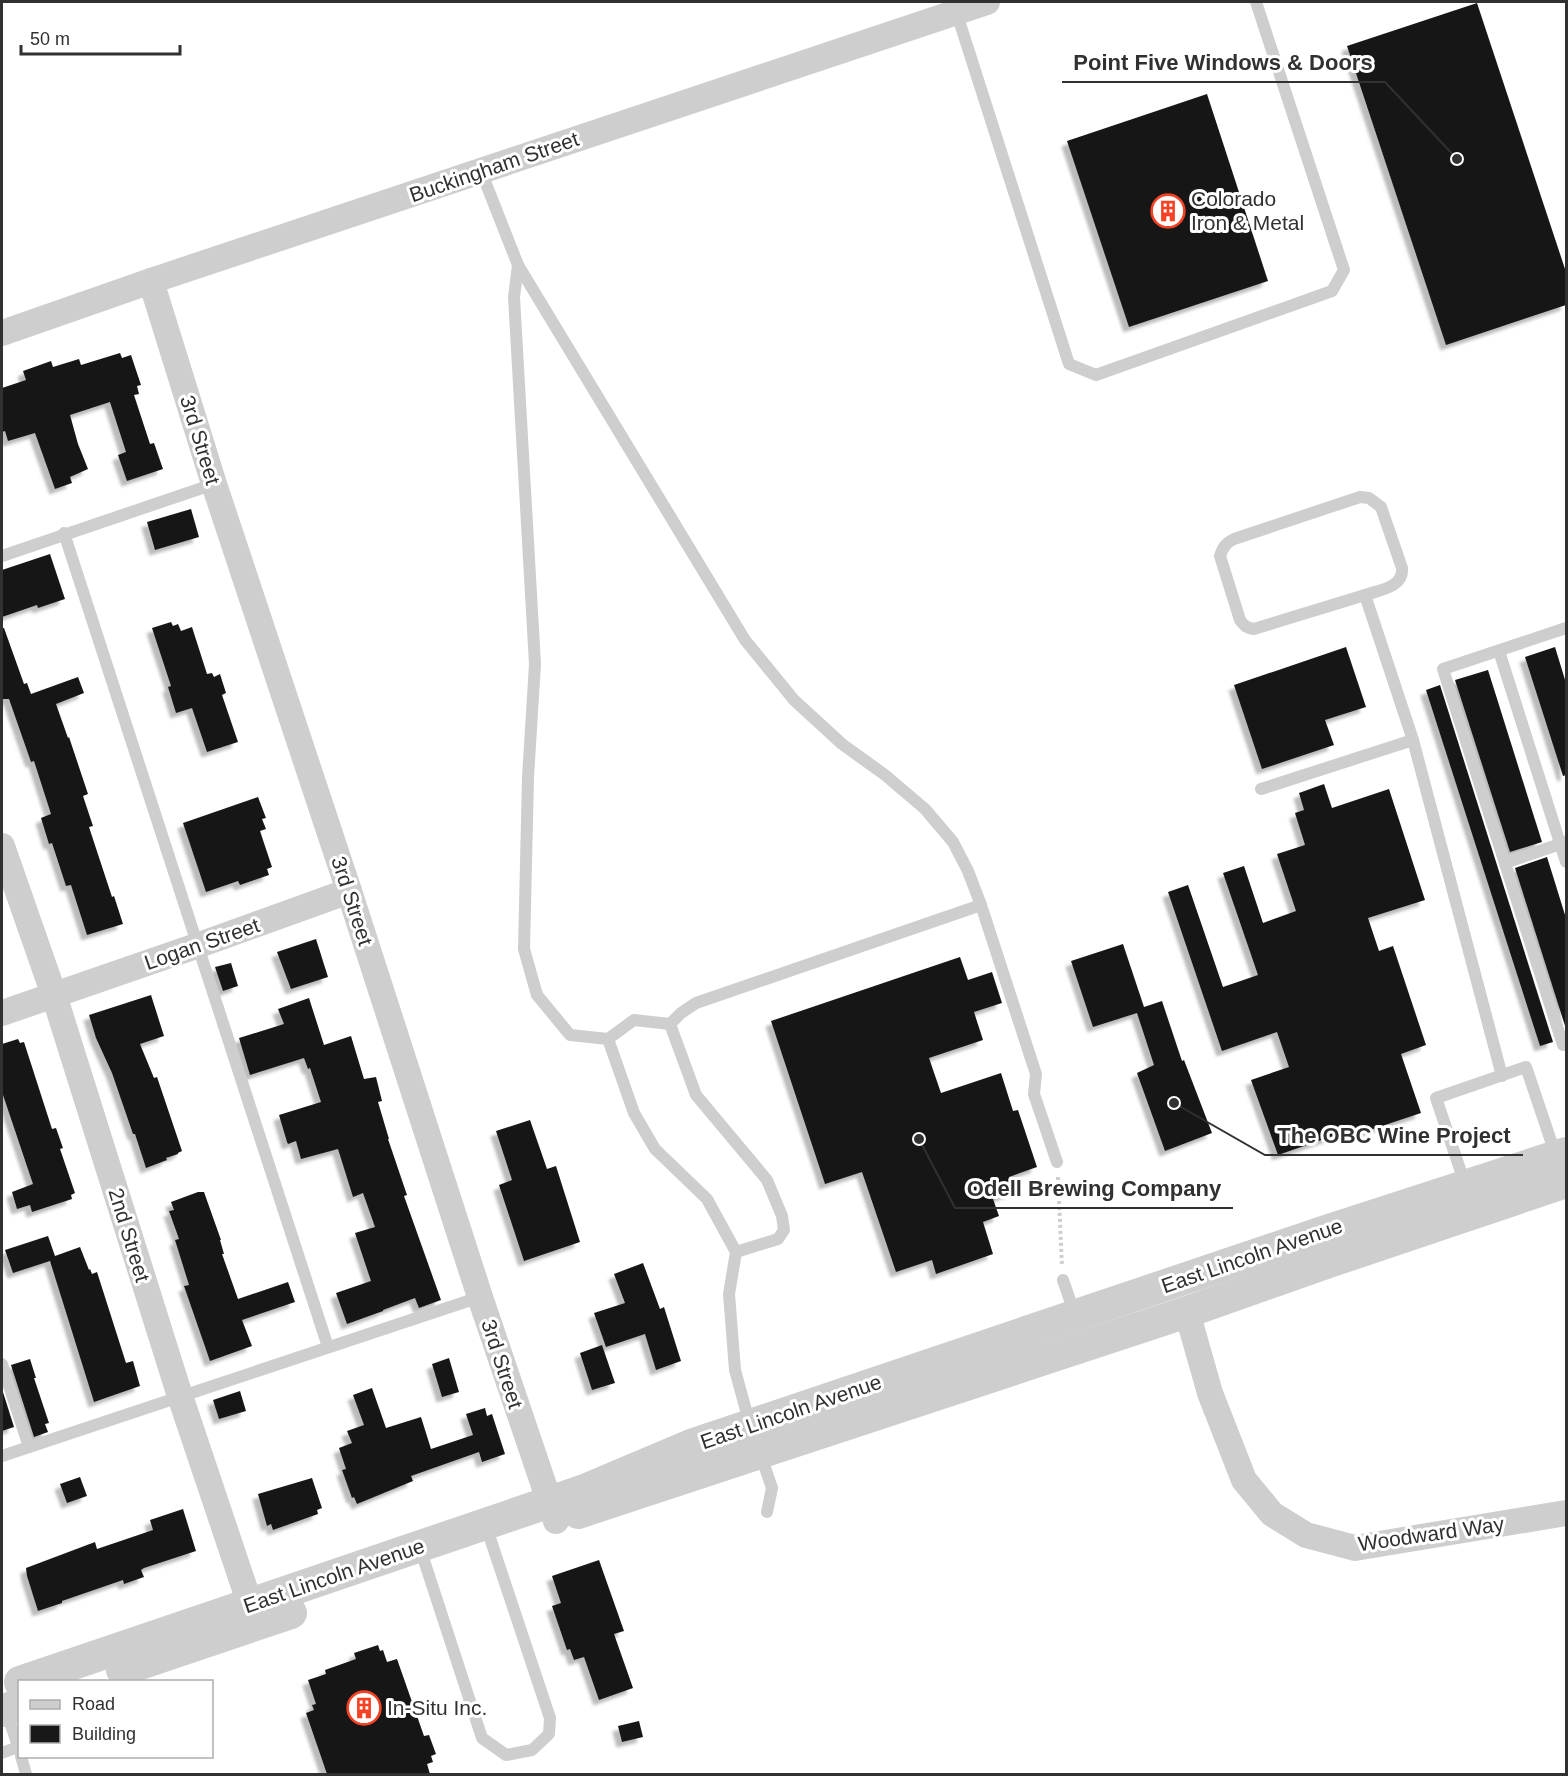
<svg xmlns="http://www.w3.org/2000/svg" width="1568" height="1776" font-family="Arial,sans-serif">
	<defs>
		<filter id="shadow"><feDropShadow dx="-5.5" dy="5.5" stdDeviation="1.5" flood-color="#0004"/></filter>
	</defs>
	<rect width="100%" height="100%" fill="#fff"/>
	<g fill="#181818" filter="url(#shadow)">
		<path d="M 1477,3 L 1566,272 L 1566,305 L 1446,345 L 1347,46 Z"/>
		<path d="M 1207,94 L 1268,281 L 1129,327 L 1067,141 Z"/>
		<path d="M 120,353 L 122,358 L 131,355 L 141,385 L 137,386 L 139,394 L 134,395 L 150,444 L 154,443 L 163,469 L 127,481 L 118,455 L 126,452 L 110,402 L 70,415 L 78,444 L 88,469 L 70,477 L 72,483 L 55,489 L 35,433 L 8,441 L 5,431 L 2,432 L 2,388 L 26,380 L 23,371 L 51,361 L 53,367 L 79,359 L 81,365 Z"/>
		<path d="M 191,509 L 199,537 L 155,550 L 147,522 Z"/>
		<path d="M 50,554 L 65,599 L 38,608 L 37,605 L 2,617 L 2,570 Z"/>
		<path d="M 171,622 L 173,626 L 178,624 L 181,631 L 192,627 L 207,674 L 212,673 L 214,677 L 220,674 L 226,693 L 222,695 L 238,742 L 207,752 L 192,708 L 176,713 L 168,687 L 171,686 L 152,628 Z"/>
		<path d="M 2,628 L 4,628 L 24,684 L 27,683 L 31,694 L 78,677 L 84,693 L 56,704 L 68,738 L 69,737 L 88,794 L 83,796 L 93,826 L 89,827 L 112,897 L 114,896 L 123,924 L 87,935 L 71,885 L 66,886 L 52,843 L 49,844 L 41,818 L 51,814 L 34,761 L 31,762 L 9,699 L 2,699 Z"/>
		<path d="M 1346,647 L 1366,707 L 1325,720 L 1334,745 L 1262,769 L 1234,685 Z"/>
		<path d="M 1555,647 L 1566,683 L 1566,775 L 1563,776 L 1525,657 Z"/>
		<path d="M 1488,670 L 1542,842 L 1510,852 L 1455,680 Z"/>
		<path d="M 1440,685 L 1553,1042 L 1540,1046 L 1426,690 Z"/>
		<path d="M 1324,784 L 1332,808 L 1389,789 L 1425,900 L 1368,918 L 1379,951 L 1393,946 L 1426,1045 L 1401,1054 L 1421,1113 L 1364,1132 L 1362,1126 L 1278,1155 L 1251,1080 L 1289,1067 L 1277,1032 L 1222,1051 L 1168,892 L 1188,885 L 1223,987 L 1258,975 L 1223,873 L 1244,866 L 1263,923 L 1296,911 L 1277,854 L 1305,845 L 1295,813 L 1304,810 L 1299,793 Z"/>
		<path d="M 258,797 L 266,818 L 262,819 L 266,829 L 260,831 L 272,867 L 267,869 L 269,875 L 240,885 L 238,881 L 206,892 L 183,823 Z"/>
		<path d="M 1547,857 L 1566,918 L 1566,1029 L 1515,868 Z"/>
		<path d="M 316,939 L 328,977 L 291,989 L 277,952 Z"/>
		<path d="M 1123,944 L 1144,1007 L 1162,1001 L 1182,1061 L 1184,1060 L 1212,1133 L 1165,1151 L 1137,1073 L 1154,1065 L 1137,1013 L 1093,1027 L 1071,961 Z"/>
		<path d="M 960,957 L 968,980 L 992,972 L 1002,1003 L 974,1012 L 983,1040 L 929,1058 L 941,1093 L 1001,1073 L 1013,1111 L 1018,1110 L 1037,1167 L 1009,1177 L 1014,1191 L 993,1199 L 999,1216 L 983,1222 L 993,1254 L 936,1274 L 932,1260 L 896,1272 L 862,1172 L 825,1184 L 771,1021 Z"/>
		<path d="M 231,963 L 238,986 L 223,991 L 215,967 Z"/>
		<path d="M 151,995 L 164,1036 L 140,1044 L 154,1078 L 157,1077 L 182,1151 L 178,1153 L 178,1154 L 166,1158 L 167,1160 L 146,1168 L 135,1134 L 133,1134 L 112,1073 L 96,1038 L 89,1015 Z"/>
		<path d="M 309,998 L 324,1045 L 351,1036 L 364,1079 L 376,1077 L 382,1101 L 378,1102 L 389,1139 L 388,1139 L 407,1195 L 404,1196 L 441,1300 L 419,1308 L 415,1298 L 383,1310 L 383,1311 L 347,1324 L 336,1293 L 371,1281 L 355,1233 L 375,1227 L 363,1193 L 353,1197 L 338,1149 L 301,1159 L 296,1141 L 288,1144 L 287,1142 L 279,1115 L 321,1102 L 310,1068 L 308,1069 L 304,1058 L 250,1075 L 239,1038 L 284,1024 L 278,1009 Z"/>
		<path d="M 18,1039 L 20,1043 L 24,1042 L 52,1129 L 56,1128 L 63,1148 L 60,1149 L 75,1193 L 71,1195 L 72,1199 L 32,1212 L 30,1205 L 17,1209 L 12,1192 L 33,1184 L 2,1092 L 2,1044 Z"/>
		<path d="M 530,1120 L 547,1169 L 556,1166 L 580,1242 L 524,1261 L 499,1185 L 512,1180 L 496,1131 Z"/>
		<path d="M 198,1192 L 204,1192 L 221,1240 L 220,1240 L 224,1254 L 222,1254 L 238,1299 L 288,1282 L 295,1302 L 242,1320 L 252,1346 L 210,1361 L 184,1286 L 189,1285 L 175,1240 L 179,1239 L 169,1211 L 174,1210 L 171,1202 Z"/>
		<path d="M 48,1236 L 55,1256 L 80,1247 L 89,1270 L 90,1269 L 92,1274 L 97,1272 L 126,1363 L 133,1361 L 140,1386 L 94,1402 L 50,1261 L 13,1273 L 5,1250 Z"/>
		<path d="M 643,1263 L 660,1309 L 664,1307 L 681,1361 L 656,1370 L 645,1334 L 606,1347 L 594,1313 L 625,1303 L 614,1274 Z"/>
		<path d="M 602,1345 L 615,1383 L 592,1390 L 580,1353 Z"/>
		<path d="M 449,1358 L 459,1392 L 442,1397 L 432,1364 Z"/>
		<path d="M 30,1359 L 36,1378 L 34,1378 L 49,1423 L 45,1424 L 48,1432 L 34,1437 L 11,1365 Z"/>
		<path d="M 372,1388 L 386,1428 L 421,1417 L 431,1449 L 473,1435 L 466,1414 L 485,1408 L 487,1416 L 492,1414 L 505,1454 L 482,1462 L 479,1452 L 411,1476 L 413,1481 L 357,1504 L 354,1497 L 352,1498 L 342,1470 L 346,1469 L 339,1448 L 352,1443 L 347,1431 L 364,1425 L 353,1395 Z"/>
		<path d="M 2,1389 L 14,1427 L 2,1431 Z"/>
		<path d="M 240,1391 L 246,1411 L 219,1419 L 213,1400 Z"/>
		<path d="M 80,1477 L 87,1496 L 67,1503 L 60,1484 Z"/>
		<path d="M 312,1478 L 322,1508 L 317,1510 L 318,1514 L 273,1530 L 271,1524 L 267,1526 L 258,1494 Z"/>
		<path d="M 183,1509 L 196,1551 L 144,1568 L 141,1570 L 144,1577 L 124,1584 L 123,1580 L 62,1601 L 62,1603 L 38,1611 L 27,1576 L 26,1568 L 95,1542 L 97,1549 L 153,1530 L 150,1520 Z"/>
		<path d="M 599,1560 L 624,1631 L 614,1634 L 633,1688 L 599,1700 L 584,1657 L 574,1660 L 570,1649 L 567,1650 L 552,1606 L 561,1603 L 552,1576 Z"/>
		<path d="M 378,1645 L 380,1651 L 383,1650 L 387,1662 L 397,1659 L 424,1736 L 429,1735 L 436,1754 L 431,1756 L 433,1762 L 427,1764 L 430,1774 L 327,1774 L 306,1713 L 314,1710 L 312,1705 L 316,1704 L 308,1680 L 326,1674 L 325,1670 L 356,1659 L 354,1653 Z"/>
		<path d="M 639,1721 L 643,1737 L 622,1742 L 618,1726 Z"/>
	</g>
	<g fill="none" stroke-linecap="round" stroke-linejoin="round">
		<path stroke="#cecece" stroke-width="4" stroke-dasharray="3 3" stroke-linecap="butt" d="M 1058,1177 L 1062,1266"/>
		<g stroke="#cecece" stroke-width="12">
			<path d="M 956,11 L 1069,364 L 1096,375 L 1332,291 L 1344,270 L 1256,2"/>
			<path d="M 481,171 L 518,265 L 745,640 L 794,700 L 842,744 L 885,775 L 925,809 L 953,842 L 968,871 L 981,905 L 1036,1074 L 1034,1094 L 1057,1162"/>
			<path d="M 518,265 L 514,297 L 535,664 L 528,777 L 524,949 L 537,995 L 570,1035 L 608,1039"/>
			<path d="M 64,533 L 328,1347"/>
			<path d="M 2,556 L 214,484"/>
			<path d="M 1365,595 C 1380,590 1404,587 1402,568 L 1381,507 L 1369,498 L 1360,497 L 1234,539 C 1226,543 1223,547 1220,556 L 1240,620 C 1244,626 1247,628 1254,629 L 1365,595 L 1413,740 L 1502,1076"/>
			<path d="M 1566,628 L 1443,669 L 1563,1045 L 1566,1044"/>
			<path d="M 1499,651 L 1566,862"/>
			<path d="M 1261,789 L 1413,740"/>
			<path d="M 1505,863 L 1566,842"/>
			<path d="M 670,1024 L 681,1013 L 696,1003 L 981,905"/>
			<path d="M 1465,1184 L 1436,1098 L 1526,1067 L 1556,1156"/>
			<path d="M 736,1252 L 778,1239 L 784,1230 L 782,1216 L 767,1180 L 696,1095 L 670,1024 L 634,1020 L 608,1039 L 634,1113 L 655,1149 L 707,1199 L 736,1252 L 729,1294 L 735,1370 L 750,1425"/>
			<path d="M 1063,1280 L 1075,1315"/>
			<path d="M 2,1364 L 29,1447"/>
			<path d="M 760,1453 L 772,1488 L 767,1512"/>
			<path d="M 2,1456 L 480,1297"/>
			<path d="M 420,1548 L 482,1738 L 506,1755 L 532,1750 L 549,1734 L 550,1718 L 486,1526"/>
			<path d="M 6,1710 L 20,1752"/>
			<path d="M 2,1753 L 18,1747"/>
			<path d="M 21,1756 L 26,1774"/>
		</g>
		<g stroke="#cecece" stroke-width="26">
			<path d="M 151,281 L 214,484 L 349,891 L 480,1297 L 556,1521"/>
			<path d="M 2,333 L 151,281 L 987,2"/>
			<path d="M 2,846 L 54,995 L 180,1396 L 256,1622"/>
			<path d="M 2,1013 L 199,945 L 349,891"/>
			<path d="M 1187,1312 L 1210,1393 L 1244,1480 L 1272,1514 L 1306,1535 L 1355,1548 L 1566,1513"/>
		</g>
		<g stroke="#cecece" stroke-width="32">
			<path d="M 578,1513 L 1187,1312 L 1332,1261 L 1566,1182"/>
			<path d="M 122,1670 L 291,1613"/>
			<path d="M 20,1682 L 550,1502 L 587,1489 L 691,1445 L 1323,1232 L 1566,1153"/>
			<path d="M 2,1711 L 20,1704"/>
		</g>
	</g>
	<defs>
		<g id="building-ring" transform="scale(1.725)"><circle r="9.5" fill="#fff" stroke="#f64125" stroke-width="1.5"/><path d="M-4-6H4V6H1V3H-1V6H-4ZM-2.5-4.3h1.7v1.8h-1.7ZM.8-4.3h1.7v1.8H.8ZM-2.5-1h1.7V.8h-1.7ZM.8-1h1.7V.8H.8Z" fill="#f64125"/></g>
	</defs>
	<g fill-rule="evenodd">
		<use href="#building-ring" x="1168" y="211"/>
		<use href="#building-ring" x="364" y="1708"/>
	</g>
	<g text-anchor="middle" stroke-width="6" stroke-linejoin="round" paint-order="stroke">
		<g font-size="21" fill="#313131" stroke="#fff">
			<text transform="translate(494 167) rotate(-19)" y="7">Buckingham Street</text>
			<text transform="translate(200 440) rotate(73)" y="7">3rd Street</text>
			<text transform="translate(352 901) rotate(72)" y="7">3rd Street</text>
			<text transform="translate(202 944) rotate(-19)" y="7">Logan Street</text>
			<text transform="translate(129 1235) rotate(73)" y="7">2nd Street</text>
			<text transform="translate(1252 1256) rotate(-19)" y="7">East Lincoln Avenue</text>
			<text transform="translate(502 1364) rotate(72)" y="7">3rd Street</text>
			<text transform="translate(791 1412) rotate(-19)" y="7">East Lincoln Avenue</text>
			<text transform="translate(1431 1534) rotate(-8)" y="7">Woodward Way</text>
			<text transform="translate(334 1576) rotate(-19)" y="7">East Lincoln Avenue</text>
		</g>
		<g font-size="21" fill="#313131" stroke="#fff" text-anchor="start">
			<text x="1191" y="206">Colorado<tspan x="1191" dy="24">Iron &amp; Metal</tspan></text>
			<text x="387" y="1715">In-Situ Inc.</text>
		</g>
	</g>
	<path fill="none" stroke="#313131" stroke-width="2" d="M1457 159L1385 82H1062M1174 1103L1265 1155H1523M919 1139L955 1208H1233"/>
	<g fill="#313131" stroke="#fff" stroke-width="2">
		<circle cx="1457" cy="159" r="6"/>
		<circle cx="1174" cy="1103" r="6"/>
		<circle cx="919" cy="1139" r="6"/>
	</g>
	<g font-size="22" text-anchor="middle" font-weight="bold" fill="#313131" stroke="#fff" stroke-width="6" stroke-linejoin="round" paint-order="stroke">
		<text x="1223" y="70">Point Five Windows &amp; Doors</text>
		<text x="1394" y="1143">The OBC Wine Project</text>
		<text x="1094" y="1196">Odell Brewing Company</text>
	</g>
	<rect width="1568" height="1776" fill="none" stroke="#313131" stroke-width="6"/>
	<rect x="18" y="1680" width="195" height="78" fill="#ffffff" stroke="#adadad" stroke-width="1.5"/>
	<rect x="30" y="1700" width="30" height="9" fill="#cecece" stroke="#adadad" stroke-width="1.5"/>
	<text x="72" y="1710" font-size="18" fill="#313131">Road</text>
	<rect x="30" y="1725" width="30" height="18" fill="#181818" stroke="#adadad" stroke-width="1.5"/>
	<text x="72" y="1740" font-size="18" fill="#313131">Building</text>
	<path d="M21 45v9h159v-9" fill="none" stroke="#313131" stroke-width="3"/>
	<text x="30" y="45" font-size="18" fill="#313131" stroke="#ffffff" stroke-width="4.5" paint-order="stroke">50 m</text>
</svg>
